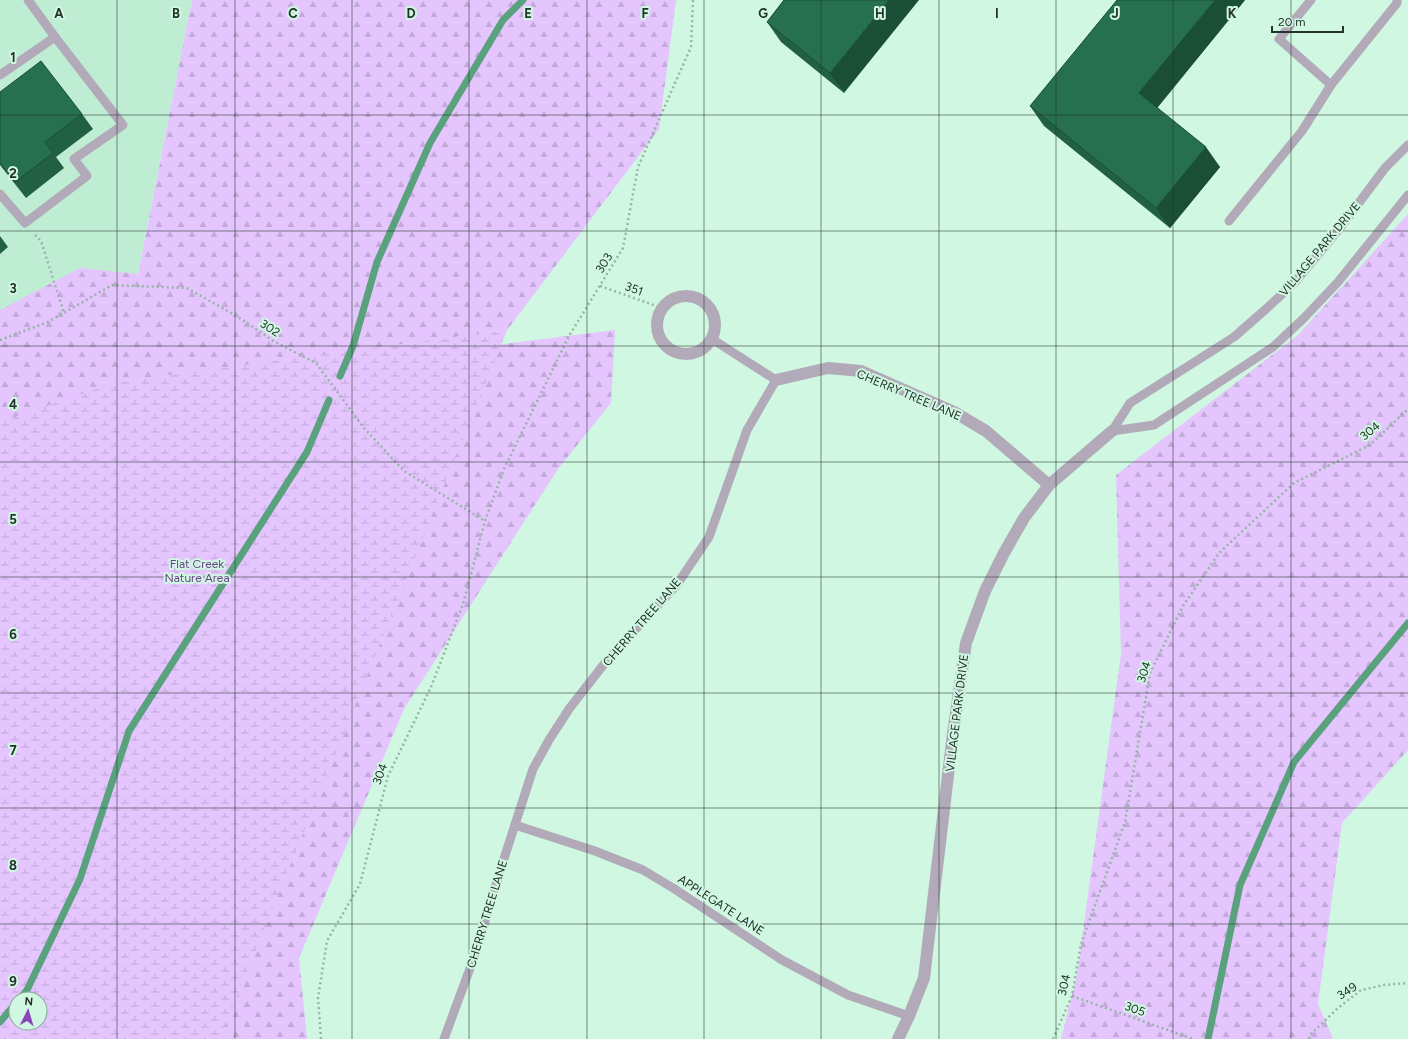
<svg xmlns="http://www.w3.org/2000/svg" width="1408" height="1039" font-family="Figtree,sans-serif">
	<defs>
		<pattern id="forest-firs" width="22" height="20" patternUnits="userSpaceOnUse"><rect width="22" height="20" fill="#e4c5fe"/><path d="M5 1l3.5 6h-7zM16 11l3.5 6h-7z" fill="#c3aada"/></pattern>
		<pattern id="wetland-marsh" width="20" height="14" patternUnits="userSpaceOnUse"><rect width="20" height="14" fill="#e4c5fe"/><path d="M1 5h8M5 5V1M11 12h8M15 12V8" fill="none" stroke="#c3aada"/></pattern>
	</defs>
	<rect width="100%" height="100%" fill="#d0f7e1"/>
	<path fill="#bfedd4" d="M 0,0 L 192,0 L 116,382 L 0,422 Z"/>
	<g fill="url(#forest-firs)" fill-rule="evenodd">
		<path d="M 192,0 L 676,0 L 659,129 L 507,330 L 144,379 L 143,389 L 615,330 L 611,403 L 558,469 L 404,709 L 299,958 L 307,1039 L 0,1039 L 0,310 L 80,268 L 138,274 ZM 16,999 L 40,999 L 40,1023 L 16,1023 Z"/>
		<path d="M 1408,214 L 1408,750 L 1342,823 L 1318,1004 L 1333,1039 L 1061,1039 L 1077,975 L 1121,654 L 1116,475 L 1298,335 Z"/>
	</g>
	<path fill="url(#wetland-marsh)" fill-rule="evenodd" d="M 507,330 L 220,1039 L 0,1039 L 0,422 L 116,382 ZM 16,999 L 40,999 L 40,1023 L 16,1023 Z"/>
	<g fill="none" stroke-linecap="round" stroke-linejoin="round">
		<g stroke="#5aa27e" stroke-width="7">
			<path d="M 340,376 L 353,346 L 377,262 L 430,143 L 503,20 L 523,0"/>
			<path d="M 20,999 L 27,990 L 80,879 L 129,731 L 307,452 L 329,400"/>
			<path d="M 0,1022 L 16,1003"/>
			<path d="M 1208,1039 L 1240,885 L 1294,762 L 1408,623"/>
		</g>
		<g stroke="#96b5a4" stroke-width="2.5" stroke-dasharray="2 3" stroke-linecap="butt">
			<path d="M 35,235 L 41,241 L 64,313"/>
			<path d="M 600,286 L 662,308"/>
			<path d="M 0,340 L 48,322 L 112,285 L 187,288 L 238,317 L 275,342 L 316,363 L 364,428 L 404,471 L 485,521"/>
			<path d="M 1072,996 L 1193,1039"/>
			<path d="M 321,1039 L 318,998 L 327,941 L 360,884 L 388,776 L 431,687 L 463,604 L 485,521 L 504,469 L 569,336 L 623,248 L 638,167 L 691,47 L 693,0"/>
			<path d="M 1053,1039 L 1072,996 L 1081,944 L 1125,822 L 1150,673 L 1183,606 L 1219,553 L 1294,483 L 1370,445 L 1408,409"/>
			<path d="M 1309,1039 L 1310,1035 L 1338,1008 L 1361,990 L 1384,985 L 1408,983"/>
		</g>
		<g stroke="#b2aab9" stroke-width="9">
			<path d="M 28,0 L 55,37"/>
			<path d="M 1311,0 L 1279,39 L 1331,85 L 1397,3 L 1397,0"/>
			<path d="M 0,75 L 55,37 L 123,125 L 74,159 L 87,176 L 25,223 L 0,194"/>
			<path d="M 1229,221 L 1302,131 L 1331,85"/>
			<path d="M 1112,431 L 1130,403 L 1234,337 L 1266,309 L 1295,282 L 1340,228 L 1385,168 L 1408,145"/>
			<path d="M 1112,431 L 1154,425 L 1273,347 L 1303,319 L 1338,282 L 1408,195"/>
			<path d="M 515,825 L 595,851 L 643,870 L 673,888 L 782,960 L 848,995 L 909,1016"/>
			<path d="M 444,1039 L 476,952 L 499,874 L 533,769 L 549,740 L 569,709 L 608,659 L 676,586 L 709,537 L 747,430 L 776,380 L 712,339"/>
		</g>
		<g stroke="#b2aab9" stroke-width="12">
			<circle cx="686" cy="325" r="29"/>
			<path d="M 776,380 L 828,368 L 861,371 L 954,412 L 986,431 L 1049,485"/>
			<path d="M 898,1039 L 909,1016 L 924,978 L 953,733 L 966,643 L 985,591 L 1004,553 L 1024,518 L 1049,485 L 1112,431"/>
		</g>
	</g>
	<g fill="#216044">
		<path d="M 784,0 L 844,93 L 781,42 L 767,22 Z"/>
		<path d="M 1245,0 L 1157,108 L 1220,167 L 1170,228 L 1044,126 L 1030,106 Z"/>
		<path d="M 0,92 L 82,114 L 93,129 L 56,157 L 64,168 L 26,198 L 0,165 Z"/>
		<path d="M 0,236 L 8,247 L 0,254 Z"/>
	</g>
	<g fill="#1b4e37">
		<path d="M 889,0 L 919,0 L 844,93 L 830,73 Z"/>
		<path d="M 1215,0 L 1245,0 L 1153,113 L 1139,93 Z"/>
		<path d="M 1206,147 L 1220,167 L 1170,228 L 1156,208 Z"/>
	</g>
	<g fill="#26704f" stroke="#1b4e37">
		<path d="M 784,0 L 889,0 L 830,73 L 767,22 Z"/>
		<path d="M 1117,0 L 1215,0 L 1139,93 L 1206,147 L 1156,208 L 1030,106 Z"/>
		<path d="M 41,61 L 82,114 L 45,142 L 53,153 L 15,182 L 0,163 L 0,92 Z"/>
	</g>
	<path fill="none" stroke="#24332b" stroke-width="1" stroke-opacity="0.55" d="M 117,0 L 117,1039M 235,0 L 235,1039M 352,0 L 352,1039M 469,0 L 469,1039M 587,0 L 587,1039M 704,0 L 704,1039M 821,0 L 821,1039M 939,0 L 939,1039M 1056,0 L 1056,1039M 1173,0 L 1173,1039M 1291,0 L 1291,1039M 0,115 L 1408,115M 0,231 L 1408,231M 0,346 L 1408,346M 0,462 L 1408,462M 0,577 L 1408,577M 0,693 L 1408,693M 0,808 L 1408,808M 0,924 L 1408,924"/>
	<g text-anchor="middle" stroke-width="4" stroke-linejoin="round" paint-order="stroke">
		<g font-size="12" fill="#24332b" stroke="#d0f7e1">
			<text transform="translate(1320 249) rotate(-50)" y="4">VILLAGE PARK DRIVE</text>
			<text transform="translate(604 263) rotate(-58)" y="4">303</text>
			<text transform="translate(634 289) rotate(20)" y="4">351</text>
			<text transform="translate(270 328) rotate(33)" y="4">302</text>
			<text transform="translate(909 395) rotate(23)" y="4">CHERRY TREE LANE</text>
			<text transform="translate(1370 431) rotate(-40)" y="4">304</text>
			<text transform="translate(642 622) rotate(-49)" y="4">CHERRY TREE LANE</text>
			<text transform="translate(1144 672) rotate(-72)" y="4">304</text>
			<text transform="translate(957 713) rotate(-83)" y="4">VILLAGE PARK DRIVE</text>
			<text transform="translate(380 774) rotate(-70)" y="4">304</text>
			<text transform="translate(721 905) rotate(33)" y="4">APPLEGATE LANE</text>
			<text transform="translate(487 914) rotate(-73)" y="4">CHERRY TREE LANE</text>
			<text transform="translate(1064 985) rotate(-77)" y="4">304</text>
			<text transform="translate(1347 991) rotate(-33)" y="4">349</text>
			<text transform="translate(1135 1009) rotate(20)" y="4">305</text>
		</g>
		<g font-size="12" fill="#6c428a" stroke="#d0f7e1">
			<text x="197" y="568">Flat Creek<tspan x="197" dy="14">Nature Area</tspan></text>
		</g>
	</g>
	<g font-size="13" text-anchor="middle" font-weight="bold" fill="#24332b" stroke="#d0f7e1" stroke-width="4" stroke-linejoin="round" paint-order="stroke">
		<text x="59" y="18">A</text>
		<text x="176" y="18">B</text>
		<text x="293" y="18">C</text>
		<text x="411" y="18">D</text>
		<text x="528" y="18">E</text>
		<text x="645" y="18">F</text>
		<text x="763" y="18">G</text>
		<text x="880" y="18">H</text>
		<text x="997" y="18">I</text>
		<text x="1115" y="18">J</text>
		<text x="1232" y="18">K</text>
		<text x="13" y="62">1</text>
		<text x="13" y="178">2</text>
		<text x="13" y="293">3</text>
		<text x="13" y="409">4</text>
		<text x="13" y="524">5</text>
		<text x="13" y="639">6</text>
		<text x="13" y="755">7</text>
		<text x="13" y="870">8</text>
		<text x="13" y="986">9</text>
	</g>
	<g transform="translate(28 1011) rotate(5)"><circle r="19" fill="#d0f7e1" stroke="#8ba998"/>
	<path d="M0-3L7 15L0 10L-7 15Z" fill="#8b45b8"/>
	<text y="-6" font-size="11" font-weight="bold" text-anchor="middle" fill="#24332b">N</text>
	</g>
	<path d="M1272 26v6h71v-6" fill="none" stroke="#24332b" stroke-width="2"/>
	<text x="1278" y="26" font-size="12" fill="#24332b" stroke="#d0f7e1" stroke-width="3" paint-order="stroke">20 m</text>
</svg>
